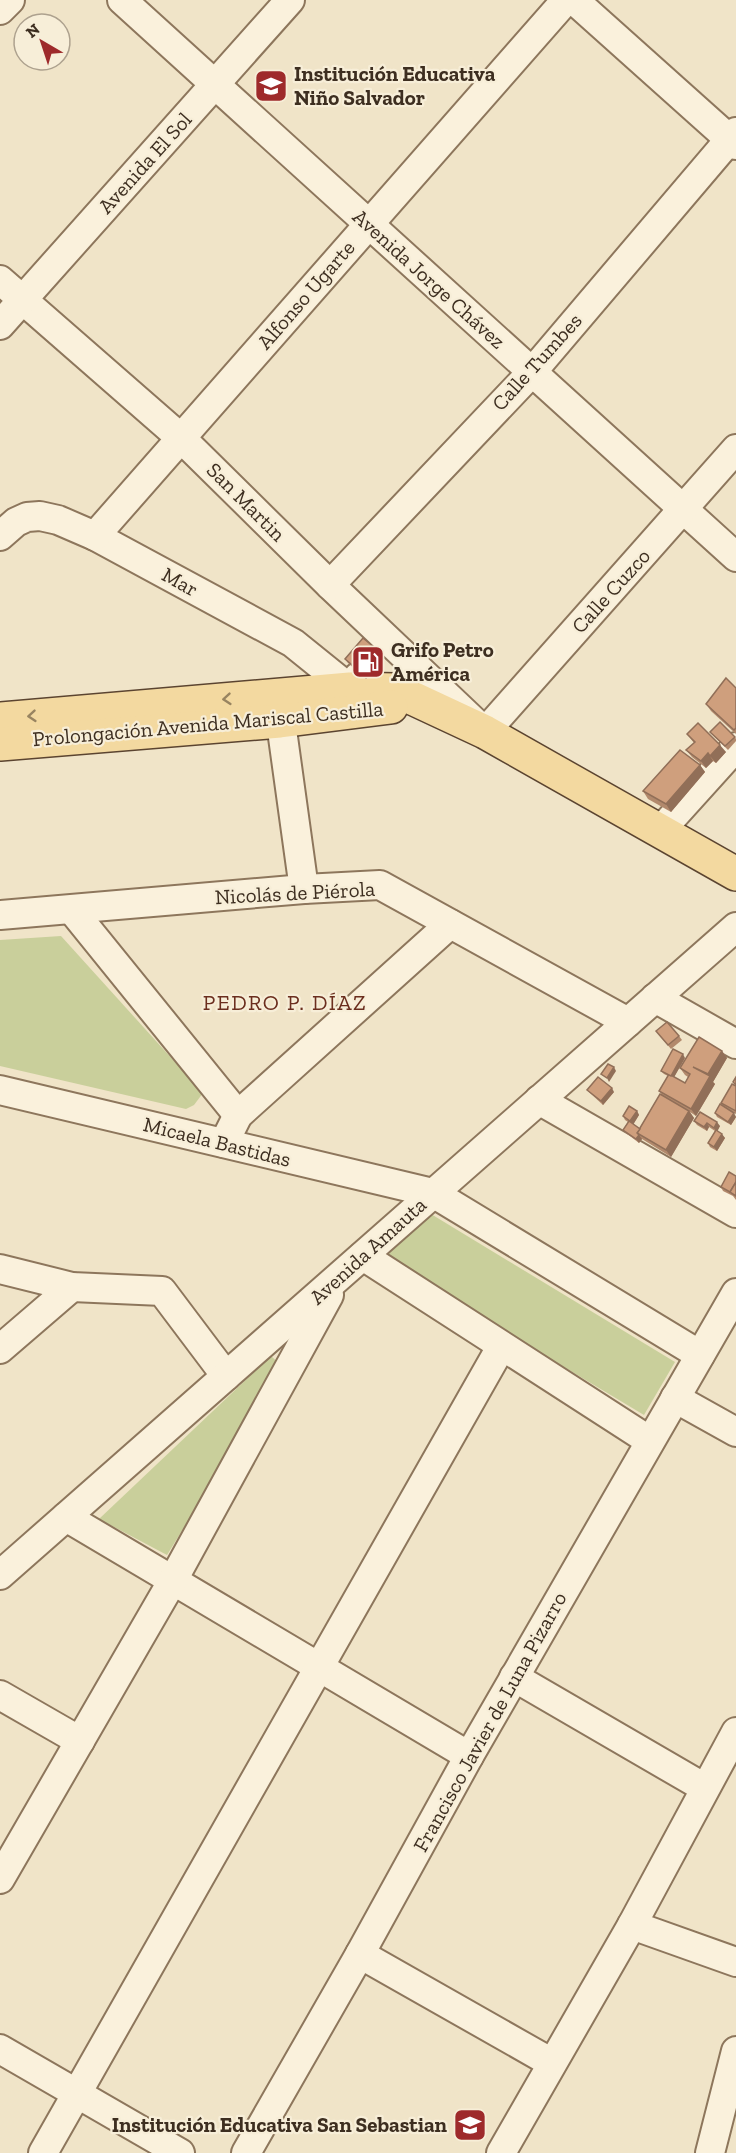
<svg xmlns="http://www.w3.org/2000/svg" width="736" height="2153" font-family="'Zilla Slab',serif">
	<rect width="100%" height="100%" fill="#f0e4c8"/>
	<g fill="#c9cf9b">
		<path d="M 61,936 L 203,1093 L 194,1105 L 186,1109 L 0,1066 L 0,940 Z"/>
		<path d="M 431,1214 L 675,1362 L 644,1415 L 382,1258 Z"/>
		<path d="M 271,1356 L 283,1367 L 167,1555 L 99,1519 Z"/>
	</g>
	<g fill="none" stroke-linecap="round" stroke-linejoin="round">
		<g stroke="#8d765c" stroke-width="32">
			<g id="minor">
				<path d="M 122,0 L 736,557"/>
				<path d="M 574,0 L 736,145"/>
				<path d="M 0,10 L 10,0"/>
				<path d="M 0,280 L 182,439 L 330,585 L 485,732 L 736,449"/>
				<path d="M 0,325 L 290,0"/>
				<path d="M 0,536 L 16,522 L 27,517 L 40,516 L 58,520 L 95,536 L 293,643 L 350,689 L 358,677"/>
				<path d="M 95,536 L 566,0"/>
				<path d="M 330,585 L 532,372 L 736,132"/>
				<path d="M 278,701 L 304,889"/>
				<path d="M 660,831 L 736,747"/>
				<path d="M 72,910 L 238,1115"/>
				<path d="M 0,915 L 304,889 L 380,885 L 628,1022"/>
				<path d="M 655,998 L 736,1044"/>
				<path d="M 0,1090 L 433,1193 L 700,1355"/>
				<path d="M 539,1100 L 736,1213"/>
				<path d="M 224,1143 L 238,1115 L 450,924"/>
				<path d="M 363,1256 L 650,1441"/>
				<path d="M 0,1269 L 72,1287 L 162,1291 L 226,1376"/>
				<path d="M 0,1349 L 72,1287"/>
				<path d="M 675,1398 L 736,1432"/>
				<path d="M 66,1517 L 469,1756"/>
				<path d="M 0,1575 L 736,927"/>
				<path d="M 514,1677 L 705,1788"/>
				<path d="M 0,1695 L 80,1741"/>
				<path d="M 0,1879 L 173,1580 L 329,1295"/>
				<path d="M 632,1925 L 736,1962"/>
				<path d="M 360,1954 L 552,2063"/>
				<path d="M 0,2049 L 180,2153"/>
				<path d="M 43,2153 L 501,1347"/>
				<path d="M 246,2153 L 360,1954 L 469,1756 L 736,1293"/>
				<path d="M 501,2153 L 632,1925 L 736,1732"/>
				<path d="M 710,2153 L 736,2051"/>
			</g>
		</g>
		<g stroke="#5b4430" stroke-width="36">
			<g id="major">
				<path d="M 0,719 L 350,689 L 395,690 L 485,732 L 736,874"/>
				<path d="M 0,744 L 280,721 L 391,707"/>
			</g>
		</g>
		<use href="#minor" stroke="#faf1dc" stroke-width="28"/>
		<use href="#major" stroke="#f3d9a0" stroke-width="33"/>
	</g>
	<g fill="#b2896c">
		<path d="M 384,658 L 366,679 L 348,663 L 345,659 Z"/>
		<path d="M 736,688 L 736,734 L 711,711 L 706,704 Z"/>
		<path d="M 710,732 L 735,737 L 736,739 L 736,741 L 728,750 Z"/>
		<path d="M 687,734 L 726,752 L 716,763 L 713,761 L 706,768 L 692,757 L 686,750 L 694,743 Z"/>
		<path d="M 700,765 L 705,772 L 671,812 L 648,799 L 643,791 Z"/>
		<path d="M 659,1035 L 679,1036 L 682,1040 L 671,1049 Z"/>
		<path d="M 722,1051 L 727,1058 L 713,1082 L 715,1084 L 696,1116 L 690,1112 L 694,1118 L 671,1157 L 642,1139 L 639,1143 L 626,1133 L 623,1130 L 628,1122 L 625,1120 L 623,1116 L 637,1111 L 639,1115 L 633,1124 L 640,1129 L 663,1096 L 659,1091 L 668,1076 L 664,1074 L 661,1071 L 685,1058 L 674,1077 L 685,1083 L 688,1077 L 685,1075 L 680,1068 Z"/>
		<path d="M 736,1077 L 736,1114 L 729,1110 L 736,1117 L 731,1125 L 717,1117 L 715,1113 L 723,1106 L 721,1103 L 735,1085 L 733,1082 Z"/>
		<path d="M 587,1090 L 614,1092 L 603,1105 L 590,1093 Z"/>
		<path d="M 694,1121 L 720,1126 L 717,1131 L 725,1138 L 717,1151 L 710,1147 L 708,1143 L 715,1131 L 709,1127 L 707,1131 L 697,1125 Z"/>
		<path d="M 736,1176 L 736,1200 L 733,1196 L 723,1191 L 721,1187 Z"/>
	</g>
	<g fill="#916f58">
		<path d="M 382,654 L 384,658 L 366,679 L 364,675 Z"/>
		<path d="M 720,745 L 726,752 L 716,763 L 710,756 Z"/>
		<path d="M 708,753 L 713,761 L 706,768 L 701,761 Z"/>
		<path d="M 700,765 L 705,772 L 671,812 L 666,804 Z"/>
		<path d="M 722,1051 L 727,1058 L 713,1082 L 715,1084 L 696,1116 L 691,1109 L 710,1077 L 708,1074 Z"/>
		<path d="M 683,1054 L 685,1058 L 673,1079 L 671,1076 Z"/>
		<path d="M 614,1067 L 616,1071 L 609,1082 L 607,1078 Z"/>
		<path d="M 612,1088 L 614,1092 L 603,1105 L 601,1101 Z"/>
		<path d="M 637,1111 L 639,1115 L 633,1125 L 630,1121 Z"/>
		<path d="M 689,1111 L 694,1118 L 671,1157 L 666,1150 Z"/>
		<path d="M 734,1113 L 736,1117 L 731,1125 L 728,1122 Z"/>
		<path d="M 717,1122 L 720,1126 L 717,1132 L 714,1128 Z"/>
		<path d="M 707,1123 L 709,1127 L 707,1131 L 704,1127 Z"/>
		<path d="M 722,1134 L 725,1138 L 717,1151 L 714,1147 Z"/>
		<path d="M 639,1135 L 642,1139 L 639,1143 L 636,1139 Z"/>
	</g>
	<g fill="#cf9f7d" stroke="#916f58" stroke-width="1.5">
		<path d="M 363,638 L 382,654 L 364,675 L 345,659 Z"/>
		<path d="M 726,678 L 736,688 L 736,728 L 734,730 L 706,704 Z"/>
		<path d="M 720,722 L 735,737 L 725,746 L 710,732 Z"/>
		<path d="M 698,723 L 720,745 L 710,756 L 708,753 L 701,761 L 686,750 L 695,742 L 687,734 Z"/>
		<path d="M 680,750 L 700,765 L 666,804 L 643,791 Z"/>
		<path d="M 667,1022 L 679,1036 L 668,1045 L 656,1031 Z"/>
		<path d="M 699,1037 L 722,1051 L 708,1074 L 693,1067 L 710,1076 L 691,1109 L 659,1091 L 669,1074 L 685,1083 L 690,1074 L 680,1068 Z"/>
		<path d="M 673,1049 L 683,1054 L 671,1076 L 661,1071 Z"/>
		<path d="M 608,1064 L 614,1067 L 607,1078 L 601,1074 Z"/>
		<path d="M 598,1077 L 612,1088 L 601,1101 L 587,1090 Z"/>
		<path d="M 736,1077 L 736,1085 L 733,1082 Z"/>
		<path d="M 732,1084 L 736,1086 L 736,1111 L 721,1103 Z"/>
		<path d="M 660,1094 L 689,1111 L 666,1150 L 637,1133 Z"/>
		<path d="M 720,1104 L 734,1113 L 728,1122 L 715,1113 Z"/>
		<path d="M 629,1106 L 637,1111 L 630,1121 L 623,1116 Z"/>
		<path d="M 700,1112 L 717,1122 L 714,1128 L 707,1123 L 704,1127 L 694,1121 Z"/>
		<path d="M 629,1121 L 640,1129 L 637,1133 L 639,1135 L 636,1139 L 623,1130 Z"/>
		<path d="M 716,1130 L 722,1134 L 714,1147 L 708,1143 Z"/>
		<path d="M 729,1172 L 736,1176 L 736,1182 L 730,1192 L 721,1187 Z"/>
		<path d="M 736,1182 L 736,1196 L 730,1192 Z"/>
	</g>
	<defs><path id="oneway-chevron" d="M-2-3.5L2.5 0L-2 3.5" fill="none" stroke-width="1.6" stroke-linecap="round" stroke-linejoin="round" transform="scale(1.5)"/></defs>
	<g stroke="#988460">
		<use href="#oneway-chevron" transform="translate(227 699) rotate(175)"/>
		<use href="#oneway-chevron" transform="translate(32 716) rotate(175)"/>
	</g>
	<defs>
		<g id="school-square" transform="scale(1.725)"><rect x="-9" y="-9" width="18" height="18" rx="4" fill="#9e2a2b" stroke="#f7eed8"/><path d="M0-5L7-2L0 1L-7-2ZM-4 1L0 2.5L4 1V4Q0 6-4 4Z" fill="#fff"/></g>
		<g id="fuel-square" transform="scale(1.725)"><rect x="-9" y="-9" width="18" height="18" rx="4" fill="#9e2a2b" stroke="#f7eed8"/><path d="M-5.5-6h7V0h2V4h1.3V-2.5L3-4.5l.8-.8L6-3V5H2.5V1h-1V6h-7ZM-4.2-4.7v3.2H.2V-4.7Z" fill="#fff"/></g>
	</defs>
	<g fill-rule="evenodd">
		<use href="#school-square" x="271" y="86"/>
		<use href="#fuel-square" x="368" y="662"/>
		<use href="#school-square" x="470" y="2125"/>
	</g>
	<g text-anchor="middle" stroke-width="4.5" stroke-linejoin="round" paint-order="stroke">
		<g font-size="21" font-weight="bold" fill="#3d2e20" stroke="#f7eed8" text-anchor="start">
			<text x="294" y="81">Institución Educativa<tspan x="294" dy="24">Niño Salvador</tspan></text>
			<text x="391" y="657">Grifo Petro<tspan x="391" dy="24">América</tspan></text>
			<text x="447" y="2132" text-anchor="end">Institución Educativa San Sebastian</text>
		</g>
		<g font-size="21" fill="#3d2e20" stroke="#f7eed8">
			<text transform="translate(145 163) rotate(-48)" y="7">Avenida El Sol</text>
			<text transform="translate(429 279) rotate(42)" y="7">Avenida Jorge Chávez</text>
			<text transform="translate(306 295) rotate(-49)" y="7">Alfonso Ugarte</text>
			<text transform="translate(537 362) rotate(-48)" y="7">Calle Tumbes</text>
			<text transform="translate(246 502) rotate(45)" y="7">San Martin</text>
			<text transform="translate(180 582) rotate(29)" y="7">Mar</text>
			<text transform="translate(611 591) rotate(-48)" y="7">Calle Cuzco</text>
			<text transform="translate(208 724) rotate(-5)" y="7">Prolongación Avenida Mariscal Castilla</text>
			<text transform="translate(295 893) rotate(-3)" y="7">Nicolás de Piérola</text>
			<text transform="translate(217 1142) rotate(14)" y="7">Micaela Bastidas</text>
			<text transform="translate(368 1251) rotate(-42)" y="7">Avenida Amauta</text>
			<text transform="translate(490 1722) rotate(-61)" y="7">Francisco Javier de Luna Pizarro</text>
		</g>
		<g font-size="22" letter-spacing="1.5" fill="#6b2e1e" stroke="#f7eed8">
			<text x="285" y="1010">PEDRO P. DÍAZ</text>
		</g>
	</g>
	<g transform="translate(42 42) rotate(321)"><circle r="28" fill="#f7eed8" stroke="#ada18e" stroke-width="1.5"/>
	<path d="M0-4.5L10 22L0 15L-10 22Z" fill="#9e2a2b"/>
	<text y="-9" font-size="16" font-weight="bold" text-anchor="middle" fill="#3d2e20">N</text>
	</g>
</svg>
